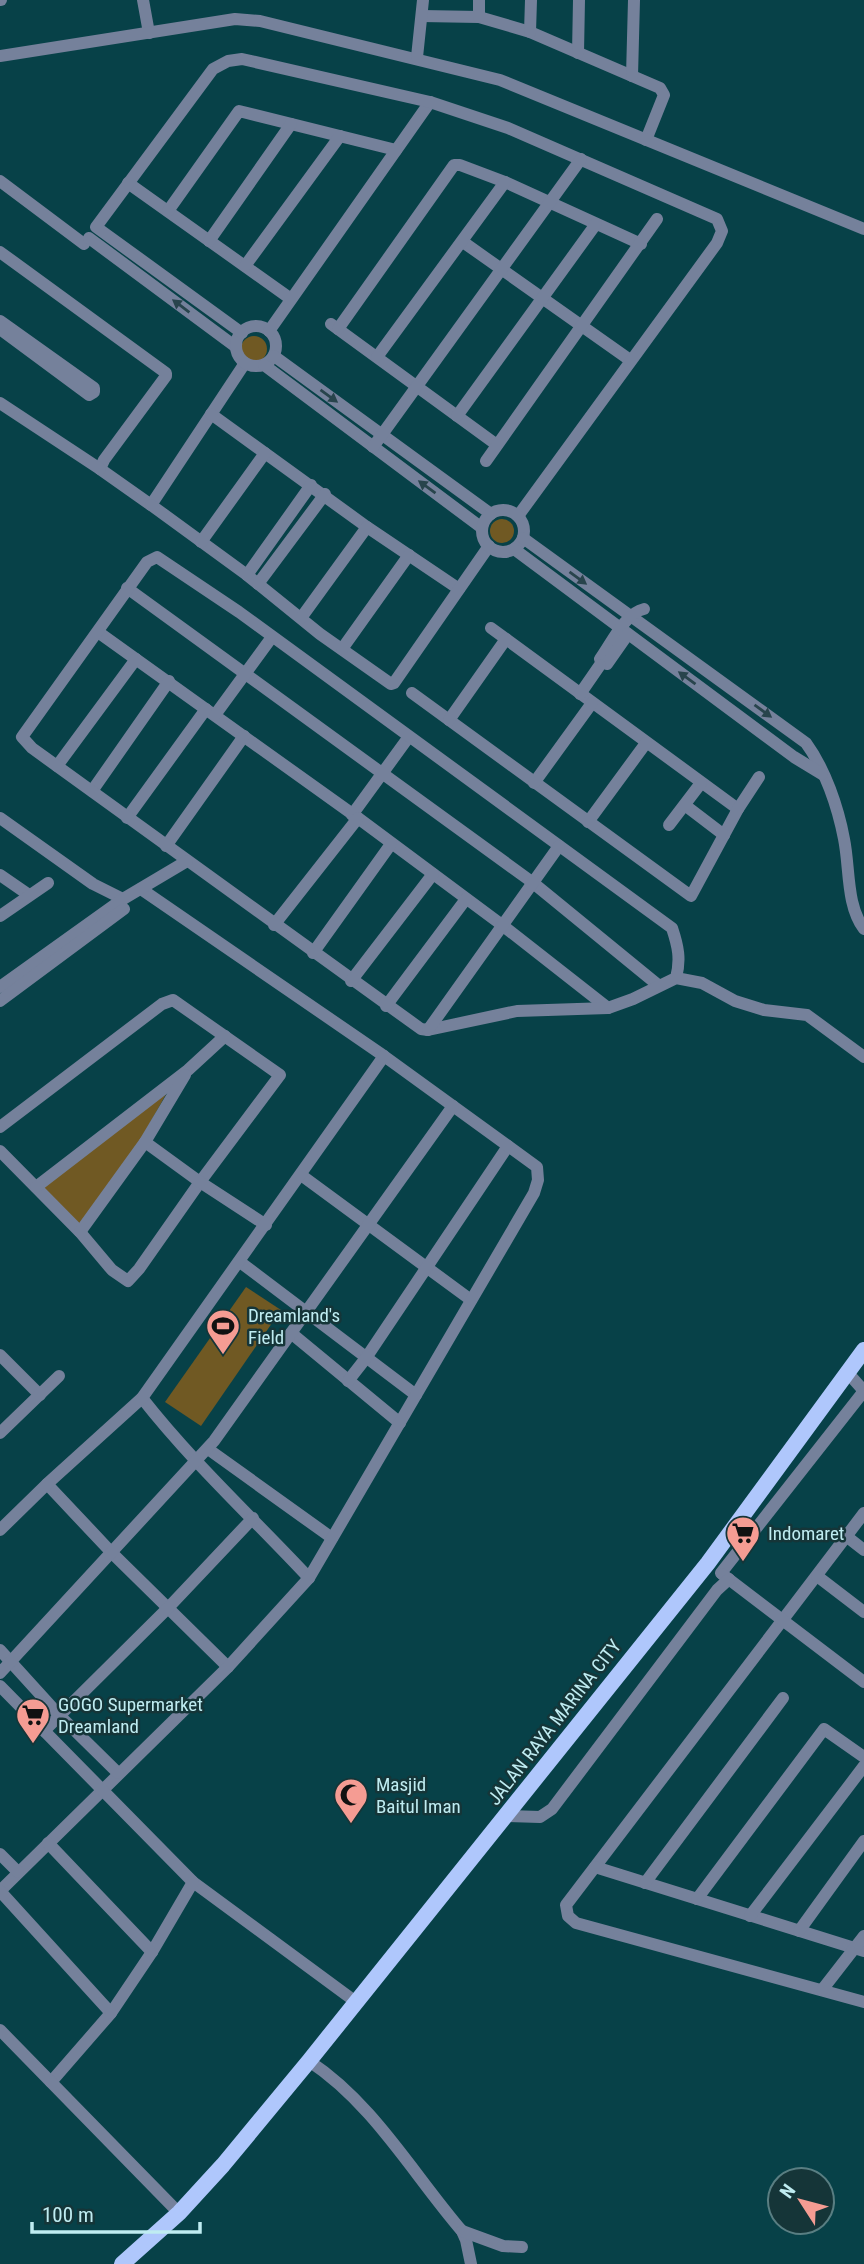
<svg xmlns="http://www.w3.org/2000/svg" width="864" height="2264" font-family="'Roboto Condensed',sans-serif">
	<rect width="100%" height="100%" fill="#074148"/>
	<g fill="#705923">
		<circle cx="254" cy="349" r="13"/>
		<circle cx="502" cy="531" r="12"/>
		<path d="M 169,1089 L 141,1139 L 80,1227 L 43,1188 Z"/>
		<path d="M 246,1287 L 281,1310 L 201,1426 L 165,1402 Z"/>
	</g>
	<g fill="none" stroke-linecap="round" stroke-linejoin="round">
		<g stroke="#75819b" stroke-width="12">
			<path d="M 0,0 L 1,0"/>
			<path d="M 143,0 L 149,33"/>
			<path d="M 422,16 L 479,17 L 530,32 L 660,88 L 664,95 L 646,140"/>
			<path d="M 479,17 L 479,0"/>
			<path d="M 530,32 L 531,0"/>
			<path d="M 578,53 L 579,0"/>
			<path d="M 0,56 L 235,19 L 260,21 L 500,80 L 864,229"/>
			<path d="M 417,57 L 423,0"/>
			<path d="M 632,76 L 634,0"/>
			<path d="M 0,181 L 84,244"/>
			<path d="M 128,183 L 291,299"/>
			<path d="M 168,211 L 239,111 L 396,150"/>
			<path d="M 89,238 L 236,347"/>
			<path d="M 209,241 L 291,124"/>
			<path d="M 463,242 L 630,360"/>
			<path d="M 0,252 L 166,373 L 166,376 L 104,460 L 100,469 L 151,505 L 245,363"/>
			<path d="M 245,266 L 340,136"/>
			<path d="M 0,321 L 94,388 L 94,392 L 89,395 L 0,329"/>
			<path d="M 331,324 L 497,445"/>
			<circle cx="256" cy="346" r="20"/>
			<path d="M 338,329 L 454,165 L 460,165 L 505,182 L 641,244"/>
			<path d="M 269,331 L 430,102"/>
			<path d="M 242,333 L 96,227 L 213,69 L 228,61 L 242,59 L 430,102 L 508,128 L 717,219 L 722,231 L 717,243 L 518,516"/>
			<path d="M 274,356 L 491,514"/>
			<path d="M 377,357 L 505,182"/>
			<path d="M 264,365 L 482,528"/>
			<path d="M 0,403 L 100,469"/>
			<path d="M 211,414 L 367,527 L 459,589"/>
			<path d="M 457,416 L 596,224"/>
			<path d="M 373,447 L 581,159"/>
			<path d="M 486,461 L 657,219"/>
			<path d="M 311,485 L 247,575 L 320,634 L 391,684 L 394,683 L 489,546"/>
			<path d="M 151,505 L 247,575"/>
			<circle cx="503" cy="531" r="21"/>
			<path d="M 523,538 L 806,743 C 825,769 838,807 844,839 C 850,868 846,905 864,929"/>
			<path d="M 201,542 L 265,453"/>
			<path d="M 514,549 L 794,757 L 822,774"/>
			<path d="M 258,584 L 325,494"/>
			<path d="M 127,588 L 532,882 L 658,985"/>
			<path d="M 301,618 L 367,527"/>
			<path d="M 491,628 L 738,809"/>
			<path d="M 98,632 L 358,818 L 502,925 L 608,1008"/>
			<path d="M 342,649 L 409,555"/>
			<path d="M 600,659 C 611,644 625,613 644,609"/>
			<path d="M 607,664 L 628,634"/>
			<path d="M 412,693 L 691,896 L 738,809 L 759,777"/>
			<path d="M 580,694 L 600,665"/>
			<path d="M 215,715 L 272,637"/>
			<path d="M 449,720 L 506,639"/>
			<path d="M 57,766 L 136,659"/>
			<path d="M 534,783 L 592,703"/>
			<path d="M 92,791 L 169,681"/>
			<path d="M 686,806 L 724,835"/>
			<path d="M 352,815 L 408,738"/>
			<path d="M 0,818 L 93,884 L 123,899"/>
			<path d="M 127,818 L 206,709"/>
			<path d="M 588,822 L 646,743"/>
			<path d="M 669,825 L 701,783"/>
			<path d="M 166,846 L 244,736"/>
			<path d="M 0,875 L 29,895"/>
			<path d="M 141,889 L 384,1056"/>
			<path d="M 0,916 L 48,883"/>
			<path d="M 274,925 L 358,818"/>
			<path d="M 313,953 L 391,844"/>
			<path d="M 676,978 C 681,959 678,946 672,928 L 239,612 L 157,557 L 147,562 L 22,737 L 32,748 L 421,1029 L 428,1030 L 517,1011 L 608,1008 L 633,999 L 676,978 L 702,983 L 735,1001 L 764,1010 L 807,1015 L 864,1057"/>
			<path d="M 351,981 L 433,874"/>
			<path d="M 0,987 L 123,899 L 187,861"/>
			<path d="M 0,1001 L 124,909"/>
			<path d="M 386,1006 L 466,899"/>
			<path d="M 428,1030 L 559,846"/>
			<path d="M 0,1127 L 162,1004 L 173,1000 L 280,1075 L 200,1182 L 139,1269 L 128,1281 L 112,1270 L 80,1232 L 0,1151"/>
			<path d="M 145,1142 L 200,1182 L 266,1225"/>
			<path d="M 301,1175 L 471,1300"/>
			<path d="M 36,1187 L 188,1070 L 225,1036"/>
			<path d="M 80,1232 L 145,1142 L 185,1075"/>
			<path d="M 240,1262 L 416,1395"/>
			<path d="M 291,1333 L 400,1423"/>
			<path d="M 0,1355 L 40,1395"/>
			<path d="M 348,1381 L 366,1358 L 508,1146"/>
			<path d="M 142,1398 C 193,1463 253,1518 309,1578"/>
			<path d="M 0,1433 L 59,1376"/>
			<path d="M 208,1449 L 332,1538"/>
			<path d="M 47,1484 L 111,1552 L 228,1667"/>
			<path d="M 864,1513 L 566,1905 L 568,1916 L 576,1923 L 864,2002"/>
			<path d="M 0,1530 L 47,1484 L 142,1398 L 384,1056 L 537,1167 L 538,1180 L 534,1193 L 309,1578 L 228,1667 L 0,1891"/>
			<path d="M 846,1536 L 864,1550"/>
			<path d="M 721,1573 L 864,1391 L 848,1373"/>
			<path d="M 722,1574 L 864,1682"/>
			<path d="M 817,1576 L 864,1612"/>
			<path d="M 0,1650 L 59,1715 L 118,1773"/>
			<path d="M 0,1673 L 214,1441 L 453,1106"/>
			<path d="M 0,1686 L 193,1882 L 356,2002"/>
			<path d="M 44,1731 L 168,1608 L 253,1518"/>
			<path d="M 506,1816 L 540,1817 L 552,1809 L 717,1590 L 729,1579"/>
			<path d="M 48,1843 L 152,1952"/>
			<path d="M 0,1854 L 18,1872"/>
			<path d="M 595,1867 L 864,1951"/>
			<path d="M 645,1883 L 783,1698"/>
			<path d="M 0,1891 L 111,2013 L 51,2082"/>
			<path d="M 697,1899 L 824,1729 L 864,1757"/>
			<path d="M 750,1916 L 864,1766"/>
			<path d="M 799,1931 L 864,1841"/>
			<path d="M 822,1990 L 864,1936"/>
			<path d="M 111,2013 L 152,1952 L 193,1882"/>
			<path d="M 0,2030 L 179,2213"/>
			<path d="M 309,2061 C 373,2103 413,2174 462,2231 L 466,2240 L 471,2264"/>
			<path d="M 462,2231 L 503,2246 L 522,2247"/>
		</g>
		<path stroke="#afc7fc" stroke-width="16" d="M 122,2264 L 179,2213 L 223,2165 L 309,2061 L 708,1563 L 864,1350"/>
	</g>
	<defs><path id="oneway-solid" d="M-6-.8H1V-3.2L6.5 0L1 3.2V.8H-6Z" transform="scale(1.75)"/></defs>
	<g fill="#28444c">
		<use href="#oneway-solid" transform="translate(181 306) rotate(-143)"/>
		<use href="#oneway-solid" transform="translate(329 396) rotate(36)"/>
		<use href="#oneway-solid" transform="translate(427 487) rotate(-144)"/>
		<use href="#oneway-solid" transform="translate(578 578) rotate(36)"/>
		<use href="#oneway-solid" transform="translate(687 678) rotate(-144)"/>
		<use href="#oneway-solid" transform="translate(763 711) rotate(36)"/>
	</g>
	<defs>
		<g id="stadium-pin" transform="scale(1.75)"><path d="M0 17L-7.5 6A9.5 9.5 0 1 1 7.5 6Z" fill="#f59c93" stroke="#153538"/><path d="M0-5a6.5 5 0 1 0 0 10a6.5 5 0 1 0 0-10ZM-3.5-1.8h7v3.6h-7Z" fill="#111"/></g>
		<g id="supermarket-pin" transform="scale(1.75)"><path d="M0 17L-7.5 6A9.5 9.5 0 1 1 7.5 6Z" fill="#f59c93" stroke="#153538"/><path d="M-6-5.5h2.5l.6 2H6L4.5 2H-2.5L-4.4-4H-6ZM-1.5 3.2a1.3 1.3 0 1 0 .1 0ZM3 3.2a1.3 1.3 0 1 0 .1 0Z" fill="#111"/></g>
		<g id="mosque-pin" transform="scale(1.75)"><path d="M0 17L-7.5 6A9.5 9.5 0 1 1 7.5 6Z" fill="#f59c93" stroke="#153538"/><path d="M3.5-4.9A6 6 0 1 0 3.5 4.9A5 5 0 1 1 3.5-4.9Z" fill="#111"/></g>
	</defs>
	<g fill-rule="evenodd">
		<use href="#stadium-pin" x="223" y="1326"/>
		<use href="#supermarket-pin" x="743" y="1533"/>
		<use href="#supermarket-pin" x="33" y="1715"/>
		<use href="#mosque-pin" x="351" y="1795"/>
	</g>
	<g text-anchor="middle" stroke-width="5" stroke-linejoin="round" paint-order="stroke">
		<g font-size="19" fill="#bfecf1" stroke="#153538" text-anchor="start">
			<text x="248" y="1322">Dreamland's<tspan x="248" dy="22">Field</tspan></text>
			<text x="768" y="1540">Indomaret</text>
			<text x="58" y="1711">GOGO Supermarket<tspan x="58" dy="22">Dreamland</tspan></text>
			<text x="376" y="1791">Masjid<tspan x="376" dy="22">Baitul Iman</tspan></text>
		</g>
		<g font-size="19" fill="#bfecf1" stroke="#153538">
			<text transform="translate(554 1722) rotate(-52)" y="7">JALAN RAYA MARINA CITY</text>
		</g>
	</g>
	<g transform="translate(801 2201) rotate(306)"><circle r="33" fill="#153538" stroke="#597e82" stroke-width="2"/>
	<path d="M0-5L12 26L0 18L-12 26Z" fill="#f59c93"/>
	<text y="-10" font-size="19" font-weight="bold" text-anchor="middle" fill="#bfecf1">N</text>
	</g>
	<path d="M32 2222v10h168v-10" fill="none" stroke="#bfecf1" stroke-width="3.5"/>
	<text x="42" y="2222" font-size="21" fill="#bfecf1" stroke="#153538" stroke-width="5" paint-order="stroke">100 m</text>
</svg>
